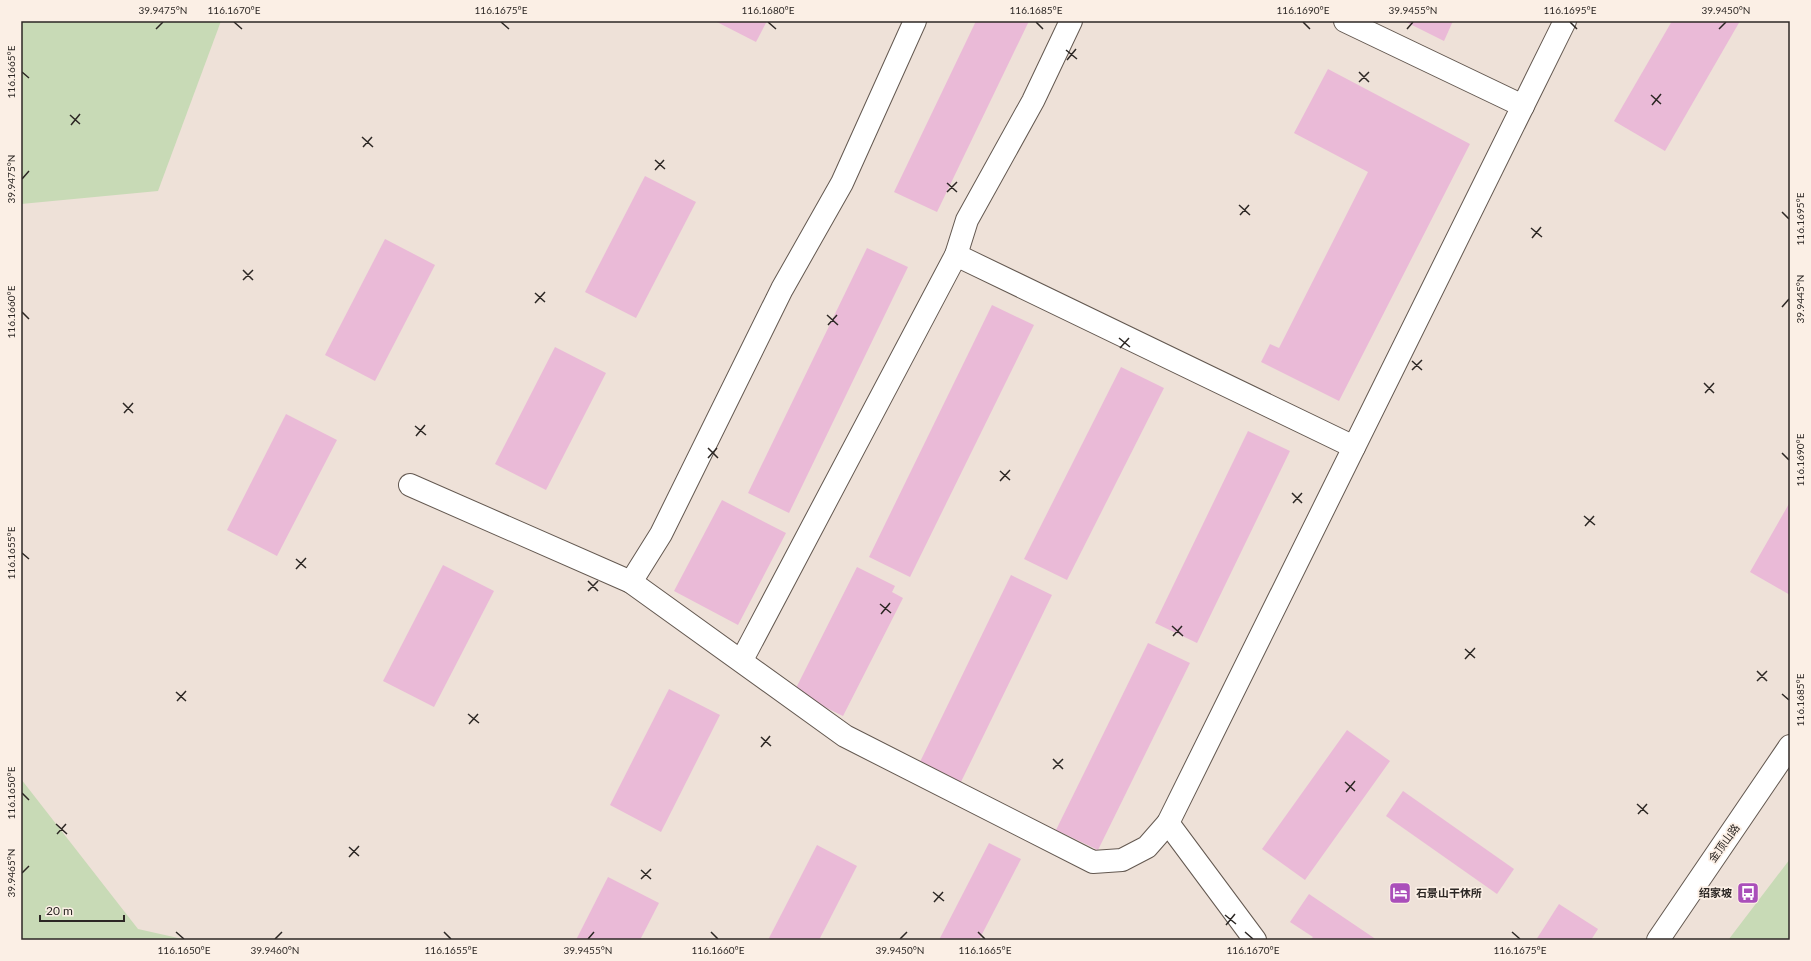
<svg xmlns="http://www.w3.org/2000/svg" width="1811" height="961" font-family="Lato,'Noto Sans SC',sans-serif">
	<rect width="100%" height="100%" fill="#eee1d8"/>
	<g fill="#c8dab6">
		<path d="M 21,21 L 221,21 L 158,191 L 21,204 Z"/>
		<path d="M 21,779 L 138,929 L 187,940 L 21,940 Z"/>
		<path d="M 1790,859 L 1790,940 L 1728,940 L 1729,939 Z"/>
	</g>
	<g fill="#eabad7">
		<path d="M 715,21 L 767,21 L 756,42 Z"/>
		<path d="M 976,21 L 1029,21 L 937,212 L 894,192 Z"/>
		<path d="M 1404,21 L 1453,21 L 1444,41 Z"/>
		<path d="M 1672,21 L 1740,21 L 1665,151 L 1614,121 Z"/>
		<path d="M 1328,69 L 1470,144 L 1339,401 L 1261,362 L 1270,344 L 1279,348 L 1368,172 L 1294,133 Z"/>
		<path d="M 645,176 L 696,202 L 636,318 L 585,292 Z"/>
		<path d="M 385,239 L 435,265 L 375,381 L 325,355 Z"/>
		<path d="M 867,248 L 908,267 L 789,513 L 748,493 Z"/>
		<path d="M 992,305 L 1034,325 L 910,577 L 869,557 Z"/>
		<path d="M 555,347 L 606,373 L 546,490 L 495,464 Z"/>
		<path d="M 1121,367 L 1164,388 L 1067,580 L 1024,559 Z"/>
		<path d="M 286,414 L 337,440 L 277,556 L 227,530 Z"/>
		<path d="M 1248,431 L 1290,451 L 1197,643 L 1155,623 Z"/>
		<path d="M 722,500 L 786,533 L 738,625 L 674,591 Z"/>
		<path d="M 1790,502 L 1790,595 L 1750,572 Z"/>
		<path d="M 443,565 L 494,591 L 434,707 L 383,681 Z"/>
		<path d="M 857,567 L 895,586 L 892,592 L 903,598 L 843,716 L 794,692 Z"/>
		<path d="M 1011,575 L 1052,595 L 959,786 L 918,766 Z"/>
		<path d="M 1148,643 L 1190,663 L 1098,850 L 1056,830 Z"/>
		<path d="M 669,689 L 720,715 L 661,832 L 610,805 Z"/>
		<path d="M 1347,730 L 1390,761 L 1305,880 L 1262,849 Z"/>
		<path d="M 1403,791 L 1514,869 L 1497,894 L 1386,816 Z"/>
		<path d="M 989,843 L 1021,859 L 979,940 L 939,940 Z"/>
		<path d="M 817,845 L 857,866 L 819,940 L 768,940 Z"/>
		<path d="M 608,877 L 659,903 L 640,940 L 576,940 Z"/>
		<path d="M 1309,894 L 1377,940 L 1310,940 L 1313,937 L 1290,922 Z"/>
		<path d="M 1559,904 L 1598,929 L 1591,940 L 1536,940 Z"/>
	</g>
	<g fill="none" stroke-linecap="round" stroke-linejoin="round">
		<g stroke="#635850" stroke-width="24">
			<g id="minor">
				<path d="M 1345,21 L 1523,106"/>
				<path d="M 956,255 L 1354,447"/>
				<path d="M 410,485 L 631,582 L 845,736 L 1093,862 L 1122,860 L 1147,847 L 1168,823 L 1565,21"/>
				<path d="M 631,582 L 661,534 L 782,289 L 842,183 L 915,21"/>
				<path d="M 744,656 L 956,255 L 967,220 L 1033,101 L 1071,21"/>
				<path d="M 1168,823 L 1255,940"/>
			</g>
		</g>
		<g stroke="#635850" stroke-width="24">
			<path id="tertiary" d="M 1658,940 L 1790,746"/>
		</g>
		<use href="#minor" stroke="#fff" stroke-width="22"/>
		<use href="#tertiary" stroke="#fff" stroke-width="22"/>
	</g>
	<path fill="none" stroke="#2c2724" stroke-width="1.5" d="M 234,22 L 242,29M 501,22 L 509,29M 768,22 L 776,29M 1036,22 L 1043,29M 1303,22 L 1310,29M 1570,22 L 1577,29M 156,29 L 163,22M 1407,29 L 1413,22M 1719,29 L 1726,22M 1066,50 L 1077,59M 1067,60 L 1076,49M 22,72 L 29,78M 1359,72 L 1369,82M 1359,82 L 1369,72M 1651,95 L 1661,104M 1652,105 L 1661,94M 70,115 L 80,124M 71,125 L 80,114M 362,137 L 373,147M 363,147 L 372,137M 655,160 L 665,169M 655,170 L 664,160M 22,179 L 29,171M 947,183 L 957,192M 947,192 L 957,182M 1239,205 L 1250,215M 1782,212 L 1789,219M 1240,215 L 1249,205M 1531,228 L 1542,237M 1532,238 L 1541,227M 243,270 L 253,280M 243,280 L 253,270M 535,293 L 545,302M 535,303 L 545,292M 1782,307 L 1789,299M 22,312 L 29,319M 827,315 L 838,325M 828,325 L 837,315M 1119,338 L 1130,347M 1120,348 L 1129,338M 1412,361 L 1422,370M 1412,370 L 1422,360M 1704,383 L 1714,393M 1705,393 L 1714,383M 123,403 L 133,413M 124,413 L 133,403M 415,426 L 426,435M 416,436 L 425,425M 708,448 L 718,458M 1782,453 L 1789,460M 708,458 L 717,448M 1000,471 L 1010,480M 1000,481 L 1010,470M 1292,493 L 1302,503M 1293,503 L 1302,493M 1584,516 L 1595,525M 1585,526 L 1594,516M 22,553 L 29,559M 296,559 L 306,568M 296,569 L 306,558M 588,581 L 598,591M 588,591 L 598,581M 880,604 L 891,613M 881,614 L 890,603M 1172,626 L 1183,636M 1173,636 L 1182,626M 1465,649 L 1475,658M 1465,659 L 1475,648M 1757,671 L 1767,681M 1757,681 L 1767,671M 176,692 L 186,701M 1782,694 L 1789,700M 177,701 L 186,691M 468,714 L 479,723M 469,724 L 478,714M 761,737 L 771,746M 761,747 L 770,736M 1053,759 L 1063,769M 1053,769 L 1063,759M 1345,782 L 1355,791M 1346,792 L 1355,781M 22,793 L 29,800M 1637,804 L 1648,814M 1638,814 L 1647,804M 56,824 L 67,834M 57,834 L 66,824M 349,847 L 359,856M 349,857 L 359,846M 641,870 L 651,879M 22,873 L 29,866M 641,879 L 651,869M 933,892 L 944,901M 934,902 L 943,892M 1225,915 L 1236,924M 1226,925 L 1235,914M 176,932 L 184,939M 444,932 L 451,939M 711,932 L 718,939M 978,932 L 985,939M 1245,932 L 1253,939M 1512,932 L 1520,939M 275,939 L 282,932M 588,939 L 594,932M 900,939 L 907,932"/>
	<defs>
		<g id="hotel-square" transform="scale(1.15)"><rect x="-9" y="-9" width="18" height="18" rx="4" fill="#aa4fba" stroke="#fbefe5"/><path d="M-6-4.5h1.5V1H6V5H4.5V3h-9V5H-6ZM-4 0a1.8 1.8 0 1 1 3.6 0ZM.5 0V-2.5h3Q6-2.5 6 0Z" fill="#fff"/></g>
		<g id="bus-square" transform="scale(1.15)"><rect x="-9" y="-9" width="18" height="18" rx="4" fill="#aa4fba" stroke="#fbefe5"/><path d="M-5-6H5V4H4V6H2V4H-2V6H-4V4H-5ZM-3.5-4V0h7V-4ZM-3.5 1.2v1.5H-2V1.2ZM2 1.2v1.5H3.5V1.2Z" fill="#fff"/></g>
	</defs>
	<g fill-rule="evenodd">
		<use href="#hotel-square" x="1400" y="893"/>
		<use href="#bus-square" x="1748" y="893"/>
	</g>
	<g text-anchor="middle" stroke-width="3.5" stroke-linejoin="round" paint-order="stroke">
		<g font-size="11" fill="#2c2724" stroke="#fbefe5">
			<text transform="translate(1724 843) rotate(-54)" y="4">金顶山路</text>
		</g>
		<g font-size="11" font-weight="bold" fill="#2c2724" stroke="#fbefe5" text-anchor="start">
			<text x="1416" y="897">石景山干休所</text>
			<text x="1732" y="897" text-anchor="end">绍家坡</text>
		</g>
	</g>
	<rect width="1811" height="961" fill="none" stroke="#fbefe5" stroke-width="44"/>
	<path d="M40 915v6h84v-6" fill="none" stroke="#2c2724" stroke-width="2"/>
	<text x="46" y="915" font-size="12" fill="#2c2724" stroke="#fbefe5" stroke-width="3" paint-order="stroke">20 m</text>
	<rect x="22" y="22" width="1767" height="917" fill="none" stroke="#2c2724" stroke-width="1.5"/>
	<g font-size="10" text-anchor="middle" fill="#2c2724">
		<text x="163" y="14">39.9475°N</text>
		<text x="234" y="14">116.1670°E</text>
		<text x="501" y="14">116.1675°E</text>
		<text x="768" y="14">116.1680°E</text>
		<text x="1036" y="14">116.1685°E</text>
		<text x="1303" y="14">116.1690°E</text>
		<text x="1413" y="14">39.9455°N</text>
		<text x="1570" y="14">116.1695°E</text>
		<text x="1726" y="14">39.9450°N</text>
		<text transform="translate(11 72) rotate(-90)" y="4">116.1665°E</text>
		<text transform="translate(11 179) rotate(-90)" y="4">39.9475°N</text>
		<text transform="translate(1800 219) rotate(-90)" y="4">116.1695°E</text>
		<text transform="translate(1800 299) rotate(-90)" y="4">39.9445°N</text>
		<text transform="translate(11 312) rotate(-90)" y="4">116.1660°E</text>
		<text transform="translate(1800 460) rotate(-90)" y="4">116.1690°E</text>
		<text transform="translate(11 553) rotate(-90)" y="4">116.1655°E</text>
		<text transform="translate(1800 700) rotate(-90)" y="4">116.1685°E</text>
		<text transform="translate(11 793) rotate(-90)" y="4">116.1650°E</text>
		<text transform="translate(11 873) rotate(-90)" y="4">39.9465°N</text>
		<text x="184" y="954">116.1650°E</text>
		<text x="275" y="954">39.9460°N</text>
		<text x="451" y="954">116.1655°E</text>
		<text x="588" y="954">39.9455°N</text>
		<text x="718" y="954">116.1660°E</text>
		<text x="900" y="954">39.9450°N</text>
		<text x="985" y="954">116.1665°E</text>
		<text x="1253" y="954">116.1670°E</text>
		<text x="1520" y="954">116.1675°E</text>
	</g>
</svg>
